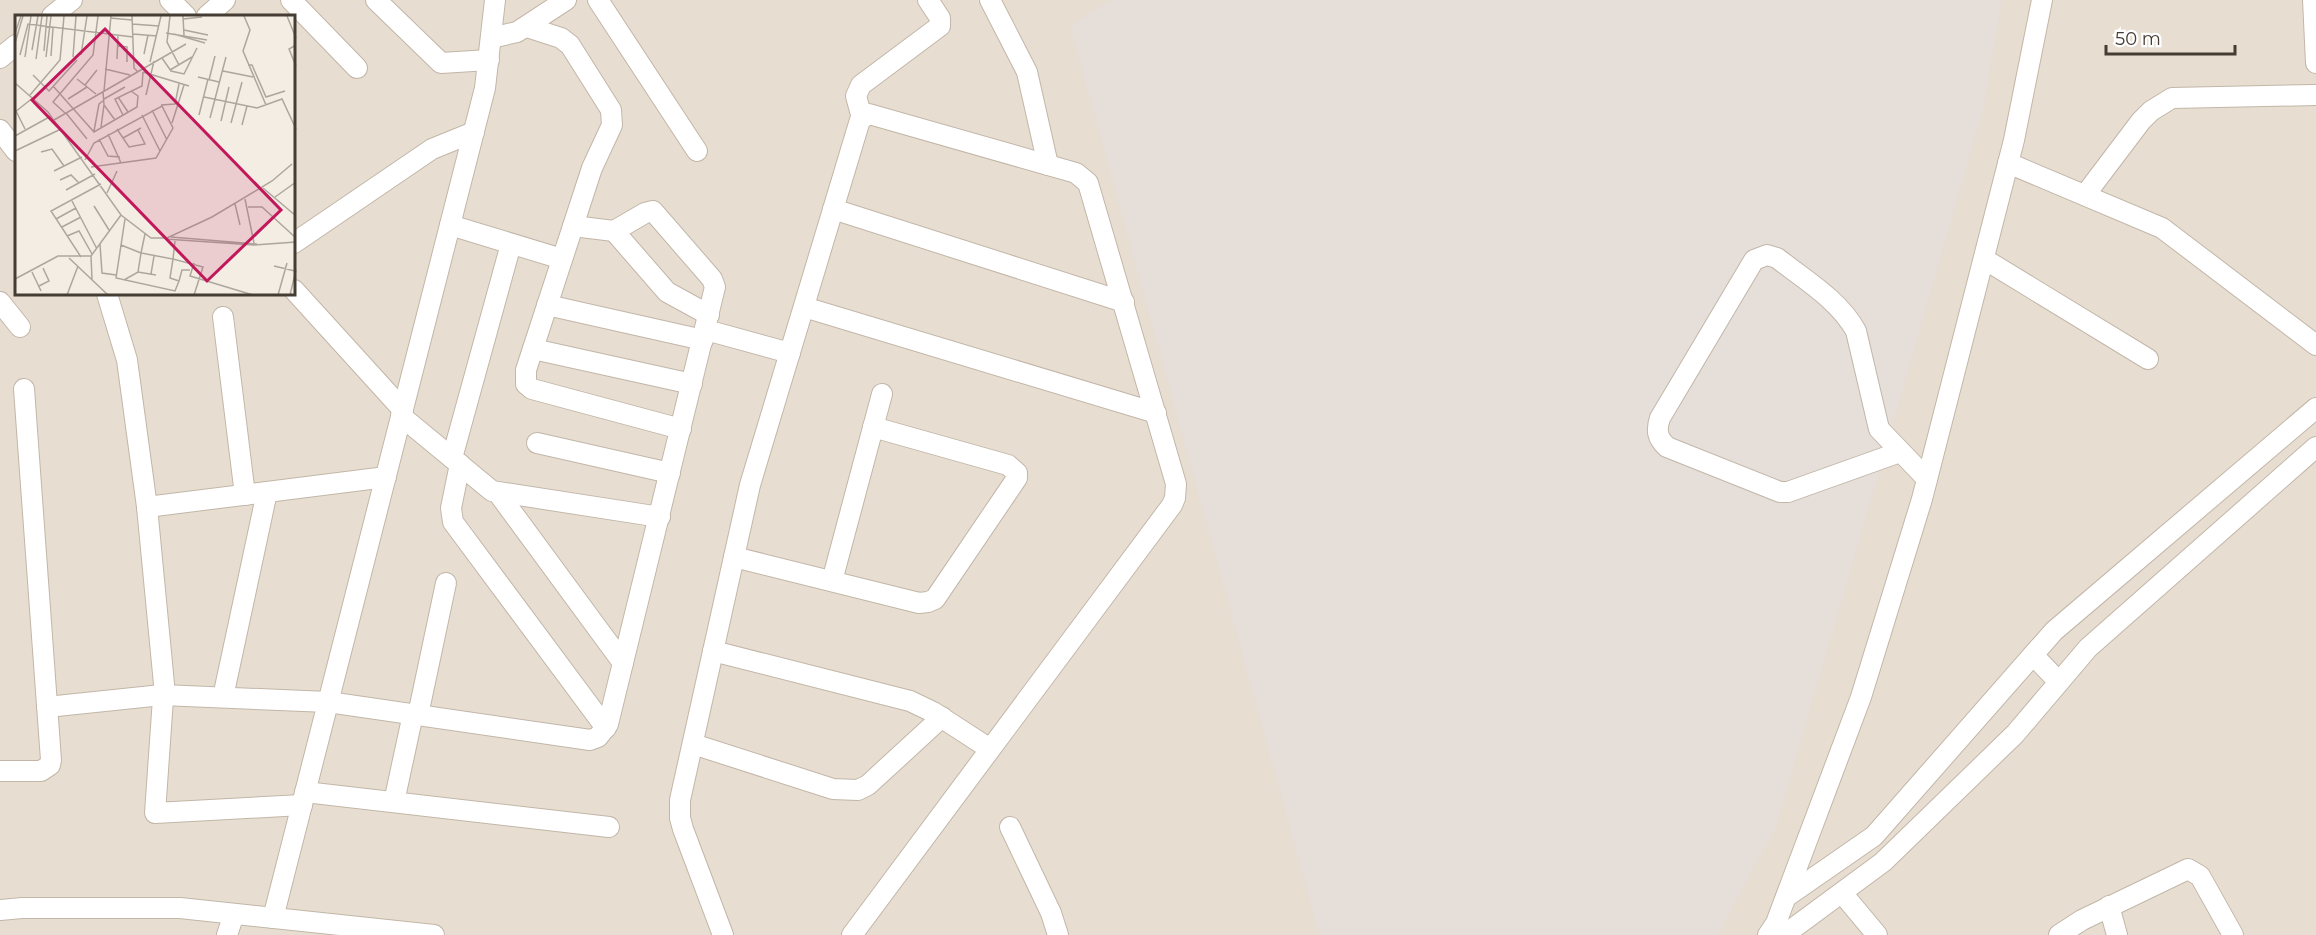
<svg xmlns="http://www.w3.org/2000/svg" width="2316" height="935" font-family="Montserrat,sans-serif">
	<rect width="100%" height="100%" fill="#f3ede3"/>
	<path fill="#e7ded1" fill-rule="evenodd" d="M 0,0 L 2316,0 L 2316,935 L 0,935 ZM 16,16 L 294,16 L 294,294 L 16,294 Z"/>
	<path fill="#e5ded9" d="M 1110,0 L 2002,0 L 1983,111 L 1777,825 L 1718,935 L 1319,935 L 1070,26 Z"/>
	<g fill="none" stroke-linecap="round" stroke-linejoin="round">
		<g stroke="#c2b6a8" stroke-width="22">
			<g id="minor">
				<path d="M 170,0 L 186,16"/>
				<path d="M 291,0 L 357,68"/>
				<path d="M 376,0 L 441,63 L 489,60"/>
				<path d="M 598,0 L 697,151"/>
				<path d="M 990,0 L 1027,72 L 1048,165"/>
				<path d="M 2313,0 L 2316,63"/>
				<path d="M 52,16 L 72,0"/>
				<path d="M 207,16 L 225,0"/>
				<path d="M 527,27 L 561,38 L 570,45 L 611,110 L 612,125 L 592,168 L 526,370 L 526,384 L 532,389 L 681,429"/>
				<path d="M 491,38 L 517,32 L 566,0"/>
				<path d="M 0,58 L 16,45"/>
				<path d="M 862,118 L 856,96 L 861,85 L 940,26 L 940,18 L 928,0"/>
				<path d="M 0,130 L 16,151"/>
				<path d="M 2008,163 L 2162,228 L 2316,345"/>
				<path d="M 2085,195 L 2141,121 L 2151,111 L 2172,98 L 2316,95"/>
				<path d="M 833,209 L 1124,302"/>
				<path d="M 450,225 L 562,259"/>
				<path d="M 614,231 L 667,292 L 709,315"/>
				<path d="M 294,243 L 432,149 L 474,132"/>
				<path d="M 1984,259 L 2148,359"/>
				<path d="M 294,290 L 403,410"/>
				<path d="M 107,294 L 127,360 L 147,507 L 164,684 L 155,813 L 302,805"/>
				<path d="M 0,302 L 20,327"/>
				<path d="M 547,305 L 703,340"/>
				<path d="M 804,307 L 1156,413"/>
				<path d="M 223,317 L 245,495"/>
				<path d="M 706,330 L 790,353"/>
				<path d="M 533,349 L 692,384"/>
				<path d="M 401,416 L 492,491 L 660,517"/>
				<path d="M 537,443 L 670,473"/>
				<path d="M 1900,452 L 1788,492 L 1780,492 L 1667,447 C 1657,438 1656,430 1660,418 L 1754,260 L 1767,255 L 1777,258 C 1805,280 1839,300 1856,331 L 1879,429 L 1927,479"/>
				<path d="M 452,458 L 511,244"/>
				<path d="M 460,464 L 451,508 L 453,522 L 606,728"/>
				<path d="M 498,493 L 623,663"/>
				<path d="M 147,507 L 386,477"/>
				<path d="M 734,557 L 919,603 L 928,602 L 935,599 L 1017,478 L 1017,473 L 1008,465 L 873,427"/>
				<path d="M 832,581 L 882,394"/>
				<path d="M 713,651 L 910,701 L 933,712 L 990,749"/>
				<path d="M 2033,655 L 2059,682"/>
				<path d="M 223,697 L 267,492"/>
				<path d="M 47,707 L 162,695 L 328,702 L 590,740 L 598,737 L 608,724 L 715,287 L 712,279 L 653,211 L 645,213 L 614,231 L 573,226"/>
				<path d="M 418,715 L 446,583"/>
				<path d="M 693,744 L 833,789 L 858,790 L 868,785 L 942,717"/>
				<path d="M 0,771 L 41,771 L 50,765 L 51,760 L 24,389"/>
				<path d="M 305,792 L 609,827"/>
				<path d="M 394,802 L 413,714"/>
				<path d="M 1010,827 L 1051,913 L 1058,935"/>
				<path d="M 1842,893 L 1877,935"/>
				<path d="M 1786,897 L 1874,836 L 2054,631 L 2316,408"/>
				<path d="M 2109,906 L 2117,935"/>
				<path d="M 0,910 L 22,908 L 180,908 L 434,935"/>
				<path d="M 273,918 L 485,88 L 495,0"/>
				<path d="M 227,935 L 234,914"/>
				<path d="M 723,935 L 683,829 L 680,818 L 680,800 L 750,485 L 860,120 L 869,114 L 1076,173 L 1088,183 L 1176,484 L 1175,498 L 1172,505 L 852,935"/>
				<path d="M 1768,935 L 1776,923 L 1861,697 L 1922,499 L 2014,140 L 2042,0"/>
				<path d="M 1784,935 L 1883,862 L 2015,734 L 2088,648 L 2316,447"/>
				<path d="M 2059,935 L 2082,920 L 2188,869 L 2200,876 L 2233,935"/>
			</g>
		</g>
		<use href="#minor" stroke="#fff" stroke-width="20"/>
	</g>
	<g transform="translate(15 15)">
		<rect width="280" height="280" fill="#f3ede3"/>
		<path fill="none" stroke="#ada69d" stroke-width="1.5" d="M 117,1 L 119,53 L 123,57M 155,1 L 152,27 L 164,50M 168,1 L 169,21M 229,1 L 235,15 L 228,36 L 251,90M 272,1 L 281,23M 95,3 L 117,5M 168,4 L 187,2M 117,9 L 144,11M 169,15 L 193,20M 0,18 L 6,1M 151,18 L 192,25M 118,19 L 142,21M 159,19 L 190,28M 0,28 L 8,1M 281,30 L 274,34 L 281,51M 103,31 L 112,32 L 112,47M 17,35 L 23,1M 29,36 L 32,1M 129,39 L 133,20M 5,40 L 13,9 L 118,22M 66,40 L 72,1M 36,41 L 38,13M 10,42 L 16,1M 31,42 L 36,1M 58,42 L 61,1M 147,43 L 156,56 L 169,59 L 182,33M 21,44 L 27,1M 102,44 L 103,20M 135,47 L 146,1M 233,50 L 237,50 L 251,82 L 270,76M 90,54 L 115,60M 155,55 L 177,42M 208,56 L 238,62M 128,57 L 174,71M 18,60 L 34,76 L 62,45M 183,62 L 204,67M 62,64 L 81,79M 194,65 L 200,41M 0,68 L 33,97 L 106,200 L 136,223 L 152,223 L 197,202 L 257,166 L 277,149M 70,70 L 82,55M 38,71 L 79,117 L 122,92 L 123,81 L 116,76M 89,76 L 96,1M 88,77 L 89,90 L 100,105M 15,80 L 45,45 L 49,1M 131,80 L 139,46M 103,82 L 113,97M 189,82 L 242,93 L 267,84 L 281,114M 53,84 L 72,72M 89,84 L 110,72M 200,84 L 211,42M 146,90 L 160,89 L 164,69M 137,95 L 152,125M 1,96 L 10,114M 0,97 L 19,82M 50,98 L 38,87 L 78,40 L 83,1M 51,98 L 72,124M 108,100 L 100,84 L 127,71 L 128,57M 127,100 L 145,136M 184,100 L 193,64M 195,103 L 200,84M 39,105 L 171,29M 206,106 L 214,72M 157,108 L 169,70M 216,108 L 227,67M 227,110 L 232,91M 86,112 L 89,90M 102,114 L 114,132 L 130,129 L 123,115M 79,116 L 84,89 L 89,85M 93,119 L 106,148M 0,121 L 36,101M 108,123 L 126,113M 84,124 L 93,141 L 105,142M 0,136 L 46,114M 26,137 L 37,134 L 49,151M 70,145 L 79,128 L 147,91 L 158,113 L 141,143 L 76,152M 39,156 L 67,142M 45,165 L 56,160 L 64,168M 248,173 L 281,201M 51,175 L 80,159M 92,178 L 102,156M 260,182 L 281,167M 230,184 L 239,228M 57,186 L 82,234M 220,189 L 225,210M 79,191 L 94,215M 233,192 L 247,192 L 281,223M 41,204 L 61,193M 110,204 L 101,263 L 160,276 L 164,266 L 155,263 L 158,244 L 126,238 L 130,219M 47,212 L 66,202M 52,221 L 64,216 L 77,239M 156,222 L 242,229M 150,224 L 239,230 L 281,227M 160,226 L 158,244 L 188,252 L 179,280M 85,229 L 87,258 L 101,260M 106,230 L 126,238 L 123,257M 76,241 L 77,265M 66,242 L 36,196 L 86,169M 54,243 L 93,280M 179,248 L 175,261 L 238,280M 259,251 L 280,256M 17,257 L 26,276M 136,259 L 139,241M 0,264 L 43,241 L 76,241 L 106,200M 109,265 L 123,257 L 141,260M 164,266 L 167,255 L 175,255M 24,271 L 34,266 L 28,253M 52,280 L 63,251M 263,280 L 272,248M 275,280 L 281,255"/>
		<path fill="#c2185b" fill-opacity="0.15" stroke="#c2185b" stroke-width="3" d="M 90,14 L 266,195 L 192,266 L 17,85 Z"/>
		<rect width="280" height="280" fill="none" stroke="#453c33" stroke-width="3"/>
	</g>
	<path d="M2106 45v9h129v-9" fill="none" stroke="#453c33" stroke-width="3"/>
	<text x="2115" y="45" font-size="18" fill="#453c33" stroke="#ffffff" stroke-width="4.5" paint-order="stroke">50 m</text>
</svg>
